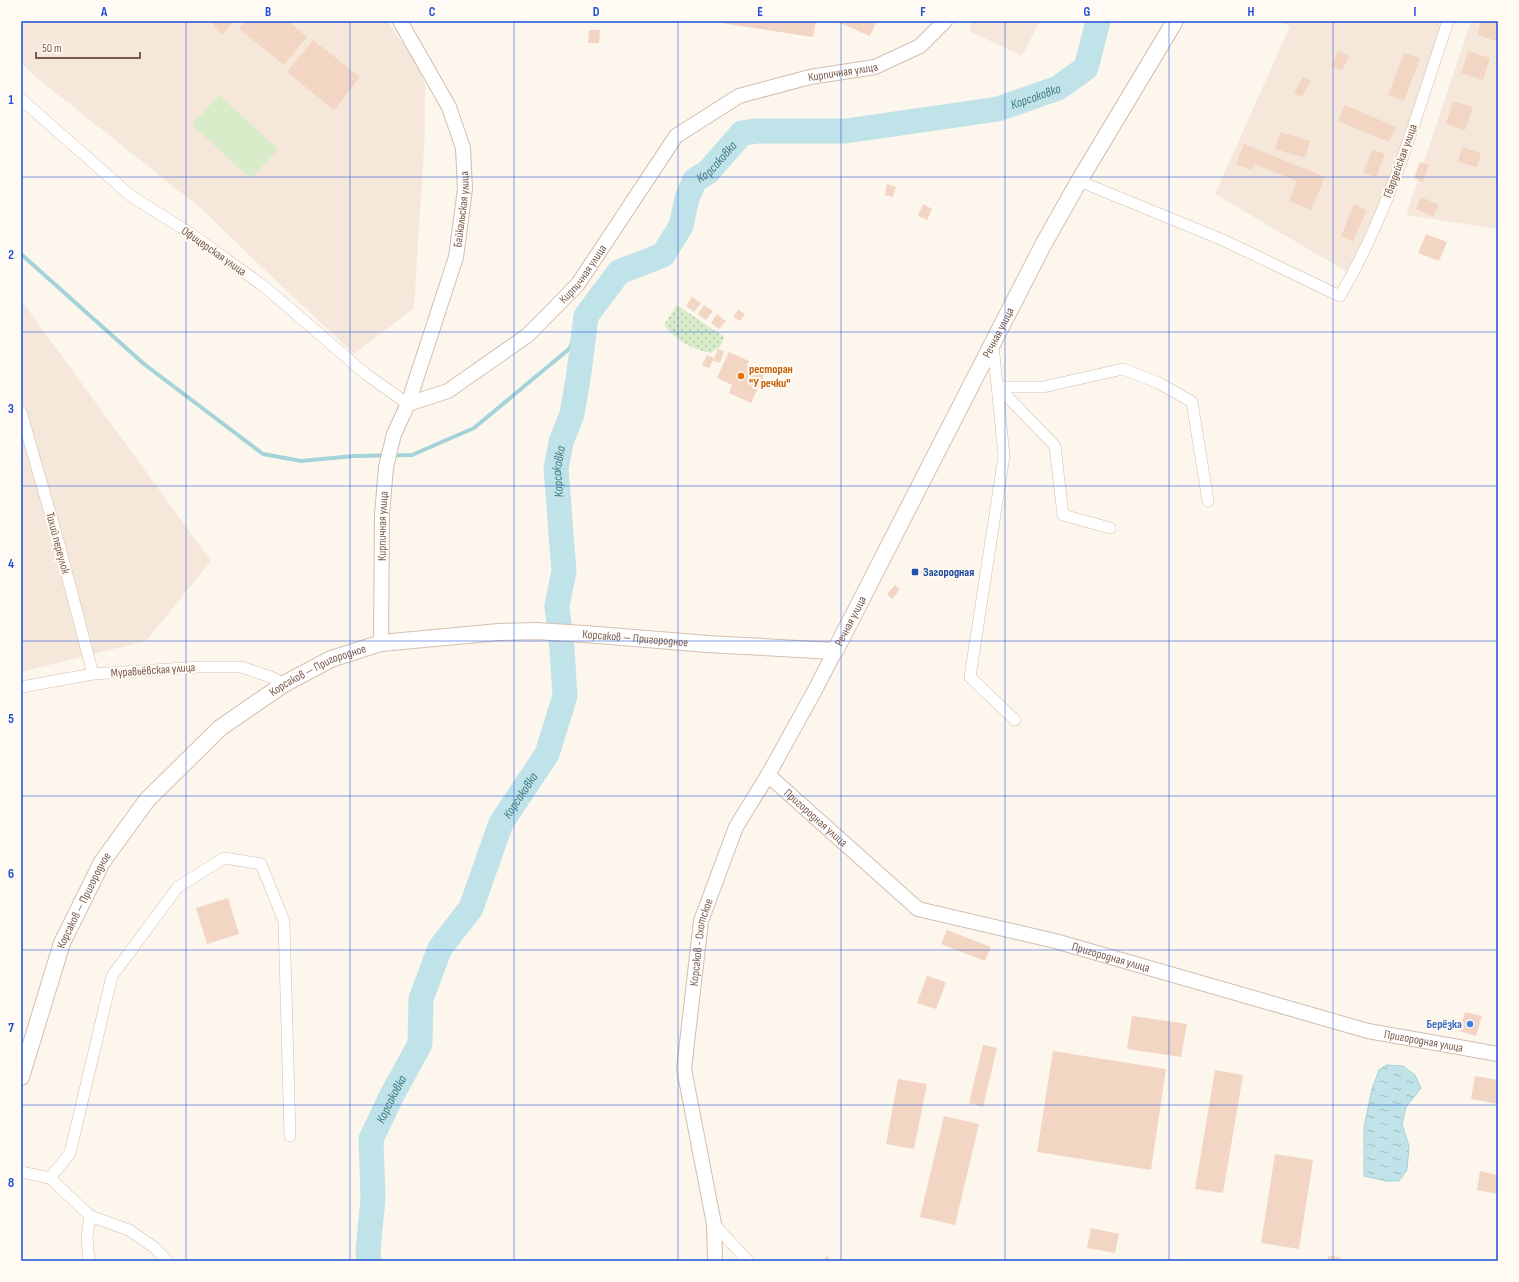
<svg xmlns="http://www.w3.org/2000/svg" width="1519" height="1282" font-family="'Sofia Sans Condensed',sans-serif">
	<defs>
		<pattern id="park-dots" width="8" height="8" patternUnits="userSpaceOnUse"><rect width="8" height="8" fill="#d8ecc9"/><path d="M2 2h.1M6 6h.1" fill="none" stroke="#b4c2a5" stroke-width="1.8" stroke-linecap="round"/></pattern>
		<pattern id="water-ripples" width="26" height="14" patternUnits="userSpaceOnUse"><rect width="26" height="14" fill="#bfe3e8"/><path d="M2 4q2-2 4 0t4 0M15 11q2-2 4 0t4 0" fill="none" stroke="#a0bbbe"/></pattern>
	</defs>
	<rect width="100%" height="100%" fill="#fdf6ec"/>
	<g fill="#f5e8da">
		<path d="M 21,21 L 387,21 L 408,50 L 420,71 L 425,86 L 425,131 L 414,308 L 354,354 L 251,257 L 204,211 L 32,74 L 21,62 Z"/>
		<path d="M 972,21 L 1040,21 L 1022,56 L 969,31 Z"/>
		<path d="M 1278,21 L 1448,21 L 1407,164 L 1352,275 L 1215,194 L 1290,26 Z"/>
		<path d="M 1471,21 L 1498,21 L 1498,229 L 1406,215 Z"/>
		<path d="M 21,300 L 211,561 L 146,641 L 21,672 Z"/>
	</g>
	<path fill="url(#park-dots)" d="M 677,305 L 724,337 L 720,347 L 711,353 C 691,349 677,341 664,325 Z"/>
	<path fill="#d8ecc9" d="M 219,95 L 278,149 L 251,179 L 192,125 Z"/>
	<path fill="url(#water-ripples)" stroke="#a5d3da" d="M 1386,1065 L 1403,1066 L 1415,1075 L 1421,1088 L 1406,1107 L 1402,1124 L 1409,1146 L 1407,1170 L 1399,1181 L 1386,1181 L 1364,1176 L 1364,1127 L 1372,1089 L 1379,1070 Z"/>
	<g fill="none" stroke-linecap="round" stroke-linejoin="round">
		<path stroke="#a5d3da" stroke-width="4" d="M 21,254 L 144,364 L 263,454 L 301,461 L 354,456 L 412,455 L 474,428 L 569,349 L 586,316"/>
		<path stroke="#bfe3e8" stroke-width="25" id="s1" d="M 369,1261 L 368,1250 L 373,1199 L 371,1139 L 392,1095 L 420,1044 L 421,999 L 440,948 L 471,908 L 501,823 L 547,754 L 565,696 L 562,649 L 557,606 L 564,571 L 556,469 L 561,442 L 572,414 L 579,373 L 586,316 L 619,272 L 663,255 L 681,226 L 687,198 L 695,180 L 708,172 L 742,133 L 757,131 L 846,131 L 998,109 L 1058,88 L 1086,68 L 1098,21"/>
	</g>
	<g fill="#f3d5c3">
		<path d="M 211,21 L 233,21 L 222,35 Z"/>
		<path d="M 245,21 L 288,21 L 307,37 L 284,65 L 239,29 Z"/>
		<path d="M 708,21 L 816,21 L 813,37 Z"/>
		<path d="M 835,21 L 877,21 L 870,36 Z"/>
		<path d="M 1481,21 L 1498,21 L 1498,34 L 1496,41 L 1477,35 Z"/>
		<path d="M 589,30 L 600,30 L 599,43 L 588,43 Z"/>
		<path d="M 313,40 L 360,77 L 334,110 L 287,72 Z"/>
		<path d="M 1338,51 L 1349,56 L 1342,71 L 1331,66 Z"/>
		<path d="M 1468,51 L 1490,58 L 1483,80 L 1461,73 Z"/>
		<path d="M 1404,53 L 1420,58 L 1404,101 L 1388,95 Z"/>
		<path d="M 1303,77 L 1311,81 L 1302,97 L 1294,93 Z"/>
		<path d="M 1453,101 L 1473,107 L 1465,130 L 1446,124 Z"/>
		<path d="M 1345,105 L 1396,127 L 1389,142 L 1338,121 Z"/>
		<path d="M 1280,132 L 1310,141 L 1305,158 L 1275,149 Z"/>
		<path d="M 1244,144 L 1325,177 L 1311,210 L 1289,201 L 1297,181 L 1254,164 L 1252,170 L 1236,164 Z"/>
		<path d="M 1462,147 L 1481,153 L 1477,167 L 1458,162 Z"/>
		<path d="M 1372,150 L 1385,154 L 1376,177 L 1363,173 Z"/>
		<path d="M 1420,162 L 1429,165 L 1423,182 L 1414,178 Z"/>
		<path d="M 887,184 L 896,187 L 893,197 L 885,195 Z"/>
		<path d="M 1421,197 L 1439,205 L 1433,217 L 1416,209 Z"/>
		<path d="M 923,204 L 932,209 L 927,220 L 918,216 Z"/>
		<path d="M 1354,204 L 1367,210 L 1353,241 L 1341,236 Z"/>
		<path d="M 1426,234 L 1447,242 L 1439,261 L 1418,253 Z"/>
		<path d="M 692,297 L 701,303 L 694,312 L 686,306 Z"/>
		<path d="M 704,305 L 713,311 L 706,320 L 698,314 Z"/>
		<path d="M 738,310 L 745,314 L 740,321 L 733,317 Z"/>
		<path d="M 717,314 L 726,321 L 719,329 L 711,323 Z"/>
		<path d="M 718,349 L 724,351 L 720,363 L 713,361 Z"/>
		<path d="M 729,352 L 749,361 L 747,365 L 765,373 L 751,403 L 729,393 L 732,385 L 717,378 Z"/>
		<path d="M 707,355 L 714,358 L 709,368 L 702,365 Z"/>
		<path d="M 895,585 L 900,589 L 892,599 L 887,594 Z"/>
		<path d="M 228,898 L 239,934 L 207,944 L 196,908 Z"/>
		<path d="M 947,930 L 991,947 L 985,961 L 941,944 Z"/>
		<path d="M 927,976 L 946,982 L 936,1009 L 917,1003 Z"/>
		<path d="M 1465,1012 L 1482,1016 L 1476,1036 L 1459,1031 Z"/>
		<path d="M 1132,1016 L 1187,1024 L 1181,1057 L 1127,1049 Z"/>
		<path d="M 983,1045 L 997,1048 L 983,1107 L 969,1103 Z"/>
		<path d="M 1053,1051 L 1166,1069 L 1151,1170 L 1037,1152 Z"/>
		<path d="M 1215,1070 L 1243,1075 L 1223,1193 L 1195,1189 Z"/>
		<path d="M 1475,1076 L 1498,1080 L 1498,1104 L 1471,1099 Z"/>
		<path d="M 898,1079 L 927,1084 L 914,1149 L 886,1144 Z"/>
		<path d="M 944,1116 L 979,1124 L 955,1225 L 920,1217 Z"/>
		<path d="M 1275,1154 L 1313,1160 L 1299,1249 L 1261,1243 Z"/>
		<path d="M 1480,1171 L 1498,1175 L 1498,1194 L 1477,1190 Z"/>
		<path d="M 1091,1228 L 1119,1234 L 1115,1253 L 1087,1248 Z"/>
		<path d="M 827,1256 L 829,1258 L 827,1261 L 823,1261 Z"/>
		<path d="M 1328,1256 L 1340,1257 L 1340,1261 L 1328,1261 Z"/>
	</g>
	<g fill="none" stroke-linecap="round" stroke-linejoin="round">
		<g stroke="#d1beb0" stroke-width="12">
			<g id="minor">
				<path d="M 21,99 L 131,196 L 193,235 L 266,288 L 367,375 L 408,404"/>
				<path d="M 1079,181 L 1223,240 L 1340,296 C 1390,211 1417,114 1448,21"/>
				<path d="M 993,344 L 1004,456 L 970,677 L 1015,720"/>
				<path d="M 998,387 L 1043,387 L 1123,369 L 1159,383 L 1192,402 L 1208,501"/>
				<path d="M 998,387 L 1055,446 L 1063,515 L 1110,528"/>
				<path d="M 21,412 L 59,544 L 93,674"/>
				<path d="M 21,687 L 93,674 L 199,667 L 241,667 L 271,677 L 284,684"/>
				<path d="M 21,1172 L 50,1178"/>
				<path d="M 90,1216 L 129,1230 L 155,1248 L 167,1261"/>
				<path d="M 714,1224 L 748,1261"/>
				<path d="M 89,1261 L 87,1237 L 90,1216 L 50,1178 L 70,1153 L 112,976 L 178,887 L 224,858 L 261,864 L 284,921 L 290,1136"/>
			</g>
		</g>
		<g stroke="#d1beb0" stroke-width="16">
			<g id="tertiary">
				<path id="s2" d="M 408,404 L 448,391 L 528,335 L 578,284 L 676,136 L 739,96 L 810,77 L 875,67 L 920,46 L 945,21"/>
				<path id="s3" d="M 381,643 L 382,515 L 386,467 L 394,434 L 408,404 L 456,257 L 465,189 L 463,148 L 449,107 L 400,21"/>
				<path id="s4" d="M 768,775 L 918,909 L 1055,941 L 1368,1031 L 1498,1054"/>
				<path id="s5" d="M 715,1261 L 714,1224 L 684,1069 L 701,921 L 736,827 L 768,775 L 815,690 L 835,651"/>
			</g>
		</g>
		<g stroke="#d6c0b0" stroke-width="18">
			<g id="secondary">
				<path id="s6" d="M 21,1077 L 62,943 L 102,862 L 147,800 L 220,728 L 284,684 L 331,659 L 381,643 L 499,632 L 536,631 L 585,634 L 708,644 L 835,651 L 1043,245 L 1079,181 L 1175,21"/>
			</g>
		</g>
		<use href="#minor" stroke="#fff" stroke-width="11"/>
		<use href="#tertiary" stroke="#fff" stroke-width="14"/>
		<use href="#secondary" stroke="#fff" stroke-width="16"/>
	</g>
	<path fill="none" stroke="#1d4ed8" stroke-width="1" stroke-opacity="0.55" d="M 186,21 L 186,1261M 350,21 L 350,1261M 514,21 L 514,1261M 678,21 L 678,1261M 841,21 L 841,1261M 1005,21 L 1005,1261M 1169,21 L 1169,1261M 1333,21 L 1333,1261M 21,177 L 1498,177M 21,332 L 1498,332M 21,486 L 1498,486M 21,641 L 1498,641M 21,796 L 1498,796M 21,950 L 1498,950M 21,1105 L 1498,1105"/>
	<circle fill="#e8710a" stroke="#fffaf3" stroke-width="1.5" cx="741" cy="376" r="4"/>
	<rect fill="#1a4fb4" stroke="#fffaf3" stroke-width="1.5" x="911" y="568" width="8" height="8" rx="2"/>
	<circle fill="#3f7fe0" stroke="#fffaf3" stroke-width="1.5" cx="1470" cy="1024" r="4"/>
	<g text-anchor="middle" stroke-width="4" stroke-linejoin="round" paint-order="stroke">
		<g font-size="12" fill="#7a5c4d" stroke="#fffaf3">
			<text dy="4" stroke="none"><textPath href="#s2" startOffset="570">Кирпичная улица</textPath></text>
			<text transform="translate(1400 161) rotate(-70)" y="4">Гвардейская улица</text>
			<text dy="4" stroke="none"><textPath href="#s3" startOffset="446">Байкальская улица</textPath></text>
			<text transform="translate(214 251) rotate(35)" y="4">Офицерская улица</text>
			<text dy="4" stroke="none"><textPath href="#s2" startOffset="222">Кирпичная улица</textPath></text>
			<text dy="4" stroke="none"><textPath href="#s6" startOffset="1406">Речная улица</textPath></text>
			<text dy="4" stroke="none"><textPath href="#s3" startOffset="117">Кирпичная улица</textPath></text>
			<text transform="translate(58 543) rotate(75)" y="4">Тихий переулок</text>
			<text dy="4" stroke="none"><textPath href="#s6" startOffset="1082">Речная улица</textPath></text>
			<text dy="4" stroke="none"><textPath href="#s6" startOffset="848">Корсаков — Пригородное</textPath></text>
			<text transform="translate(153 670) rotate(-4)" y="4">Муравьёвская улица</text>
			<text dy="4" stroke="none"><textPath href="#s6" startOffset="524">Корсаков — Пригородное</textPath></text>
			<text dy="4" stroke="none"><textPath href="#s4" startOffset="64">Пригородная улица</textPath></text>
			<text dy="4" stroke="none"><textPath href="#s6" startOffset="188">Корсаков — Пригородное</textPath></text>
			<text dy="4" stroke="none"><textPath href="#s5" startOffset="323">Корсаков - Охотское</textPath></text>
			<text dy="4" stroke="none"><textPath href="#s4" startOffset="400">Пригородная улица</textPath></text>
			<text dy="4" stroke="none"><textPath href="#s4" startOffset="724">Пригородная улица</textPath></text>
		</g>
		<g font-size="12" font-weight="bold" fill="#c56008" stroke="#fffaf3" text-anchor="start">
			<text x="749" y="373">ресторан<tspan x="749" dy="14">"У речки"</tspan></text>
		</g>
		<g font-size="12" font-weight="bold" fill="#164399" stroke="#fffaf3" text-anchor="start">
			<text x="923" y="576">Загородная</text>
		</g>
		<g font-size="12" font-weight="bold" fill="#366cbe" stroke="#fffaf3" text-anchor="end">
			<text x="1462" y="1028">Берёзка</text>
		</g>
		<g font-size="13" font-style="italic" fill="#437c86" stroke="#fffaf3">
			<text dy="5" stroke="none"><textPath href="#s1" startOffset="1547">Корсаковка</textPath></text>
			<text dy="5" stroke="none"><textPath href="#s1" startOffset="1211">Корсаковка</textPath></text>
			<text dy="5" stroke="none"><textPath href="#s1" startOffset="839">Корсаковка</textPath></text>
			<text dy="5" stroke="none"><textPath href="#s1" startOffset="503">Корсаковка</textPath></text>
			<text dy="5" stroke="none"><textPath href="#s1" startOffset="167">Корсаковка</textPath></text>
		</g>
	</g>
	<rect width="1519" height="1282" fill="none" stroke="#fffaf3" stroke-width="44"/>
	<path d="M36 52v6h104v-6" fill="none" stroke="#7a5c4d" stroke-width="2"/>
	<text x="42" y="52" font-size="12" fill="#7a5c4d" stroke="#fffaf3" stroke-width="3" paint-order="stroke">50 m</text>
	<rect x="22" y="22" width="1475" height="1238" fill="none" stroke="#1d4ed8" stroke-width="1.5"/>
	<g font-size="13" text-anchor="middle" font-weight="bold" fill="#1d4ed8">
		<text x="104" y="16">A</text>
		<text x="268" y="16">B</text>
		<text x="432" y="16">C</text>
		<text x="596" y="16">D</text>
		<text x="760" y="16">E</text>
		<text x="923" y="16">F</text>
		<text x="1087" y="16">G</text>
		<text x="1251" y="16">H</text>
		<text x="1415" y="16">I</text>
		<text x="11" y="104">1</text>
		<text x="11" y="259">2</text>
		<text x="11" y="413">3</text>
		<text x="11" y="568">4</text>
		<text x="11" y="723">5</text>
		<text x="11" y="878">6</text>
		<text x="11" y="1032">7</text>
		<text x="11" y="1187">8</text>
	</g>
</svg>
